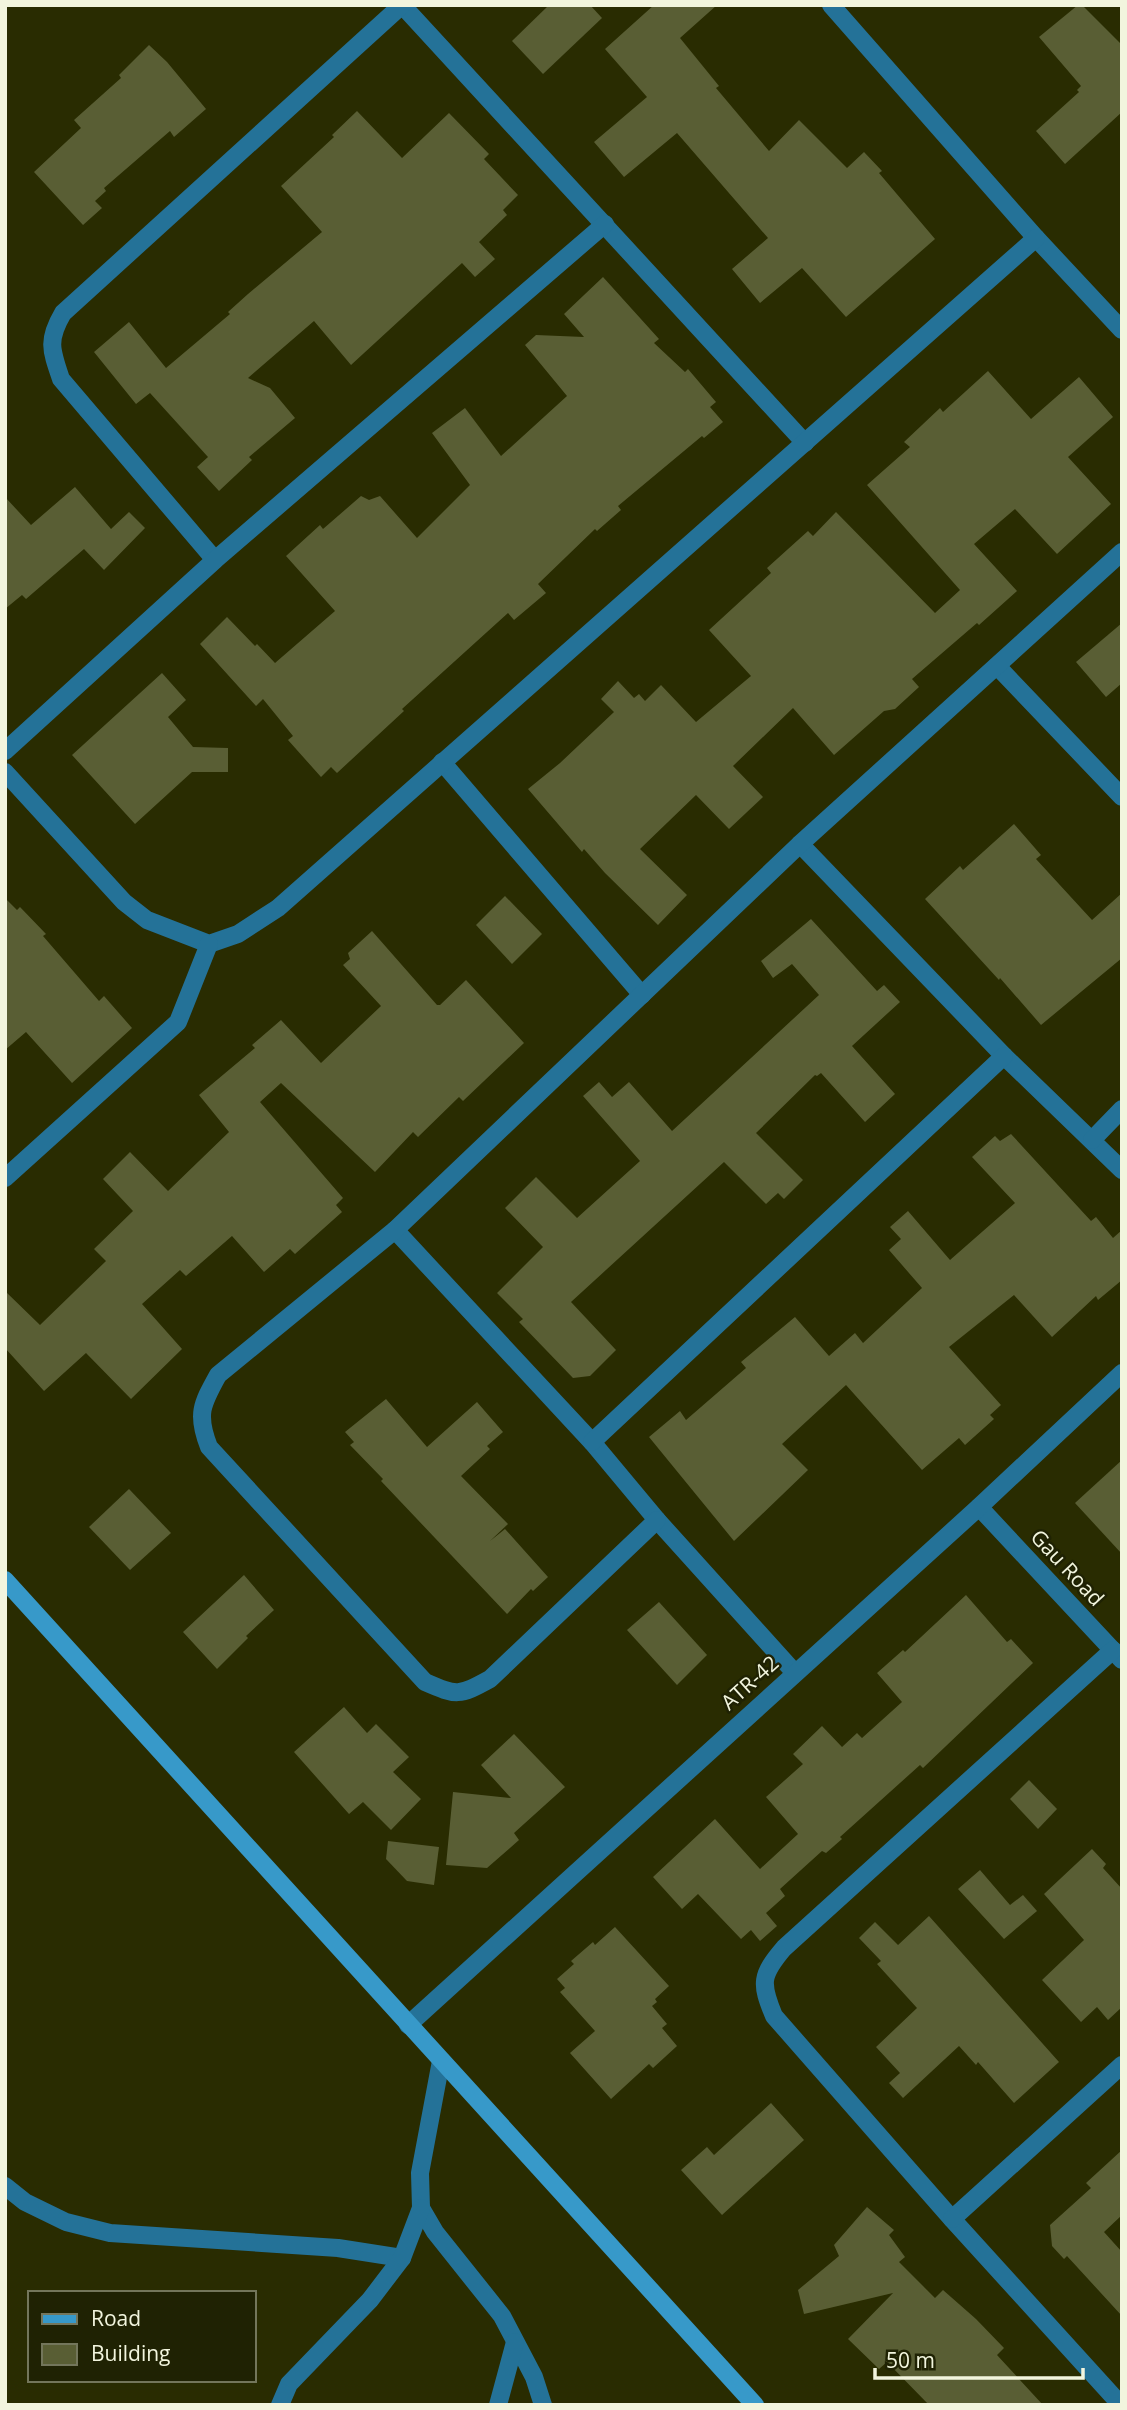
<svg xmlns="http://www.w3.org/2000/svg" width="1127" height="2410" font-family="'Open Sans',sans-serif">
	<rect width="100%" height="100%" fill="#292c01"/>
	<g fill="#595e34">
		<path d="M 549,5 L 590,5 L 602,18 L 543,74 L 512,41 Z"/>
		<path d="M 654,5 L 717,5 L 680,38 L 719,86 L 716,88 L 769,151 L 799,120 L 847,168 L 864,152 L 882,171 L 879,173 L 935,239 L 846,317 L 802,268 L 760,303 L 732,269 L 768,238 L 677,133 L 624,177 L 594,142 L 647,97 L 605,49 Z"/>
		<path d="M 1078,5 L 1082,5 L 1122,45 L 1122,112 L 1065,164 L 1036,131 L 1079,92 L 1077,90 L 1081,86 L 1039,37 Z"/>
		<path d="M 149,45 L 167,62 L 206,109 L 174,137 L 170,131 L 104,188 L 106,191 L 95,201 L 102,208 L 83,225 L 34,172 L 81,128 L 74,120 L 121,78 L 119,75 Z"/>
		<path d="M 357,111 L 402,158 L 449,113 L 489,154 L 484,159 L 518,195 L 503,210 L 507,215 L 479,242 L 495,259 L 475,277 L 462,263 L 351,365 L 314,321 L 248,378 L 270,388 L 295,418 L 249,457 L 252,460 L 219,491 L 197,467 L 208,457 L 150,393 L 136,404 L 94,352 L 129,322 L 166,368 L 230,314 L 228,312 L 248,294 L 322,232 L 281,186 L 334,137 L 332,135 Z"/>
		<path d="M 603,277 L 659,339 L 654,343 L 685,372 L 688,369 L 716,402 L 710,407 L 723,422 L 704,438 L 702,436 L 618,506 L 621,510 L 597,531 L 595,529 L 538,584 L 546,593 L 514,620 L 508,613 L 402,709 L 404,711 L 337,773 L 331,767 L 321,777 L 288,740 L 293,736 L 263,699 L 256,706 L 200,644 L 227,617 L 255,646 L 257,644 L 275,663 L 335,611 L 286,556 L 320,525 L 323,529 L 361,496 L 369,500 L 380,496 L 417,538 L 470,485 L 432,433 L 465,408 L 501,456 L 567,396 L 525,345 L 536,335 L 584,337 L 564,314 Z"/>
		<path d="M 988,371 L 1031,419 L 1079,377 L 1113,417 L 1068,457 L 1111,504 L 1057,554 L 1015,509 L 974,544 L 1017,591 L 979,625 L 977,623 L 912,679 L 919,687 L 895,709 L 884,711 L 834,755 L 793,708 L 733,766 L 763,797 L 729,829 L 696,795 L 640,849 L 687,895 L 658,925 L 605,873 L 584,849 L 582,852 L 528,789 L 560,763 L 614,712 L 601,699 L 618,681 L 634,698 L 639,694 L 645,701 L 661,685 L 696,722 L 751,676 L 709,630 L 771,573 L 767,568 L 808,531 L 813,536 L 836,512 L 935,613 L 960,590 L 867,485 L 910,447 L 904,442 L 940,408 L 943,412 Z"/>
		<path d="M 75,487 L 111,529 L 129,512 L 145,528 L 104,570 L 84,549 L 26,599 L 22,595 L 5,609 L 5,497 L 31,525 Z"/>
		<path d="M 1122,623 L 1122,683 L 1106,697 L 1076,662 Z"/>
		<path d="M 162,673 L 186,700 L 168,717 L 193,747 L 228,748 L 228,772 L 192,772 L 135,824 L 72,755 Z"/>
		<path d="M 1014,824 L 1041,855 L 1036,859 L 1092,920 L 1122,893 L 1122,958 L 1041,1025 L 1000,978 L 999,980 L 925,899 L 960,866 L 963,870 Z"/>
		<path d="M 505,896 L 542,934 L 512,964 L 476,925 Z"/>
		<path d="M 5,898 L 17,910 L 20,907 L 46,934 L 43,936 L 99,1001 L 104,996 L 132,1028 L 72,1083 L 26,1032 L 5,1050 Z"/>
		<path d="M 811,919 L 877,991 L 884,985 L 900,1002 L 852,1046 L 895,1094 L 865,1122 L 821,1073 L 817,1076 L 815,1075 L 756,1133 L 803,1180 L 784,1199 L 778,1193 L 766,1204 L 724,1162 L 571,1302 L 616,1350 L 590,1376 L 573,1378 L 519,1322 L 523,1319 L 497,1293 L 543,1247 L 505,1208 L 536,1177 L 577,1218 L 640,1161 L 583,1096 L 599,1082 L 612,1097 L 629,1082 L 672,1131 L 819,995 L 792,964 L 773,978 L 761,961 Z"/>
		<path d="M 372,931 L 437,1005 L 440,1005 L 466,980 L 524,1043 L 463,1101 L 459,1097 L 418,1137 L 413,1132 L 375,1172 L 281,1083 L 260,1102 L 343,1198 L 336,1205 L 342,1212 L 295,1254 L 290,1249 L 264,1272 L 232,1236 L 186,1276 L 180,1270 L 142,1304 L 182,1349 L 131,1399 L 86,1353 L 44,1391 L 5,1348 L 5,1291 L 40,1325 L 106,1261 L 94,1249 L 133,1211 L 103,1179 L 130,1152 L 168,1191 L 229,1132 L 199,1095 L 255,1048 L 252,1045 L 281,1020 L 321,1063 L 381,1006 L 343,965 L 350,959 L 348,953 Z"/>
		<path d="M 1011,1134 L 1091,1221 L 1096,1217 L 1113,1238 L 1122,1230 L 1122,1280 L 1098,1300 L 1096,1296 L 1052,1337 L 1014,1295 L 949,1347 L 1001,1405 L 990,1415 L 994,1419 L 965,1445 L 959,1438 L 922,1470 L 846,1385 L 782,1444 L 808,1470 L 734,1541 L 649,1437 L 680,1411 L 686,1420 L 746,1368 L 741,1362 L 795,1317 L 829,1356 L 855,1333 L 863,1343 L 922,1288 L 889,1250 L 901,1239 L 890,1227 L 908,1211 L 950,1260 L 1015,1203 L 972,1157 L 995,1136 L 1000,1141 Z"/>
		<path d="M 386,1399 L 427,1447 L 477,1402 L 503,1432 L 487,1446 L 490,1449 L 461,1476 L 508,1524 L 490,1541 L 505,1529 L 548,1577 L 533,1591 L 531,1589 L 507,1614 L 381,1481 L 383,1479 L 350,1445 L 354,1442 L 345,1432 Z"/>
		<path d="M 1122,1460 L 1122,1554 L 1075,1503 Z"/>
		<path d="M 129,1489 L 171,1533 L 130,1570 L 89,1527 Z"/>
		<path d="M 244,1575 L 274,1610 L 246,1636 L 248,1638 L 217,1669 L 183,1632 Z"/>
		<path d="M 966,1595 L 1007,1642 L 1011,1639 L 1033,1663 L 923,1768 L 920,1765 L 840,1837 L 842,1839 L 826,1853 L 822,1851 L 780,1889 L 785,1896 L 766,1913 L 777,1926 L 760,1941 L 751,1930 L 741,1939 L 698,1894 L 682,1909 L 653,1877 L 715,1819 L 760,1869 L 798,1834 L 766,1797 L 803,1764 L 793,1754 L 822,1726 L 842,1747 L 857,1733 L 862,1738 L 902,1702 L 877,1673 L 903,1650 L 905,1652 Z"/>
		<path d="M 659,1602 L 707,1655 L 677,1685 L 627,1630 Z"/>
		<path d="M 344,1707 L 367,1733 L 376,1724 L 409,1757 L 393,1772 L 421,1799 L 391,1830 L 363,1802 L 349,1814 L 294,1752 Z"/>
		<path d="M 514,1734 L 565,1787 L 514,1833 L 519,1840 L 487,1868 L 446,1865 L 453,1792 L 511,1798 L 481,1765 Z"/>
		<path d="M 1029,1780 L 1057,1809 L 1038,1829 L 1010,1799 Z"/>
		<path d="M 388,1841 L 439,1847 L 434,1885 L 407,1881 L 386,1859 Z"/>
		<path d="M 1092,1849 L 1106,1864 L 1103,1868 L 1122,1889 L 1122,2007 L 1108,2020 L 1097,2007 L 1081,2022 L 1042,1980 L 1084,1940 L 1044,1894 Z"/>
		<path d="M 980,1870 L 1010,1905 L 1023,1895 L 1037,1911 L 1004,1939 L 958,1889 Z"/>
		<path d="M 929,1916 L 1059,2062 L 1014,2103 L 978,2062 L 976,2065 L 959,2046 L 903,2098 L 889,2083 L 900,2073 L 876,2047 L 917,2008 L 877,1964 L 881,1961 L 859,1938 L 875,1922 L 898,1945 Z"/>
		<path d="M 615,1927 L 669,1986 L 655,1999 L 657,2002 L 652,2006 L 667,2024 L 662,2028 L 677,2046 L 653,2068 L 649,2064 L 611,2099 L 570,2053 L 595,2031 L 560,1992 L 565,1988 L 557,1979 L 574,1964 L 571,1961 L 593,1942 L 595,1945 Z"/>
		<path d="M 771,2103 L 804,2140 L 722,2215 L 681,2170 L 707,2147 L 714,2155 Z"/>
		<path d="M 1122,2150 L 1122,2215 L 1104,2232 L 1122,2252 L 1122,2316 L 1067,2256 L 1064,2259 L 1052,2246 L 1050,2225 L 1091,2188 L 1086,2183 Z"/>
		<path d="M 867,2207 L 894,2230 L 889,2235 L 905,2257 L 899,2262 L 935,2298 L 943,2290 L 976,2319 L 1004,2348 L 997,2355 L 1043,2405 L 929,2405 L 887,2362 L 879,2369 L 848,2339 L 893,2293 L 804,2314 L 798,2290 L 839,2256 L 834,2245 Z"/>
	</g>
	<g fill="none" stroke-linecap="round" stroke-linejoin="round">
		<g stroke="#247298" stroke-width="18">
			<path d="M 402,5 L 805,443"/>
			<path d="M 831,5 L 1036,238 L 1122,330"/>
			<path d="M 215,560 L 61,379 C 51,350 47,340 63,313 L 402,5"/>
			<path d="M 997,666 L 1122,797"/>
			<path d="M 5,751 L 215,560 L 605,224"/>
			<path d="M 442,762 L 642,995"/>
			<path d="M 5,772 L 124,902 L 147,920 L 209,944 L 238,934 L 278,908 L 1036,238"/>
			<path d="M 800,844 L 1004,1056 L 1122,1170"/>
			<path d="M 1092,1140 L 1122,1109"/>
			<path d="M 5,1178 L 178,1022 L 209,944"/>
			<path d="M 395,1230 L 592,1442 L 657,1520 L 795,1673"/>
			<path d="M 592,1442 L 1004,1056"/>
			<path d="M 979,1507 L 1122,1660"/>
			<path d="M 657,1520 L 490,1679 C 459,1696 457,1696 425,1682 L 209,1447 C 196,1414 202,1404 218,1375 L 395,1230 L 800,844 L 1122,552"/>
			<path d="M 1113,1650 L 784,1948 C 761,1975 760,1983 774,2016 L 952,2219 L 1121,2405"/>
			<path d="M 441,2061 L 420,2173 L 421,2208 L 435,2232 L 502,2316 L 534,2377 L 543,2405"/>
			<path d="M 5,2186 L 25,2202 L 66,2222 L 110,2233 L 338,2248 L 402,2258"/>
			<path d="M 952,2219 L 1122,2065"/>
			<path d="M 280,2405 L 289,2384 L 370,2300 L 402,2258 L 421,2208"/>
			<path d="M 498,2405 L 515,2342"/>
		</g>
		<path stroke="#247298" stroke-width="18" d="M 408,2025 L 979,1507 L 1122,1373"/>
		<path stroke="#3799c9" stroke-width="18" d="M 5,1580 L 755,2405"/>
	</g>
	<g text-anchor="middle" stroke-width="5" stroke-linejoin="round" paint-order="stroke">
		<g font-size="21" fill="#f2f5de" stroke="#1f2203">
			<text transform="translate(1067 1568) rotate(47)" y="7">Gau Road</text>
			<text transform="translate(750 1683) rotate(-42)" y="7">ATR-42</text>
		</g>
	</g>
	<rect width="1127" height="2410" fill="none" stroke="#f2f5de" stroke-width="14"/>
	<rect x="28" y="2291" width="228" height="91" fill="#1f2203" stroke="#73765b" stroke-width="2"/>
	<rect x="42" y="2314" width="35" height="10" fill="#3799c9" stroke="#73765b" stroke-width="2"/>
	<text x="91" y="2326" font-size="21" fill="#f2f5de">Road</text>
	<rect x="42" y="2344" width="35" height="21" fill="#595e34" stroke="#73765b" stroke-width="2"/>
	<text x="91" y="2361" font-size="21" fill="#f2f5de">Building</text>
	<path d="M875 2368v10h208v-10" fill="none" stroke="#f2f5de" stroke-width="3.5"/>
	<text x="886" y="2368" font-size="21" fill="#f2f5de" stroke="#1f2203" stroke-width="5" paint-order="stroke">50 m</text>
</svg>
